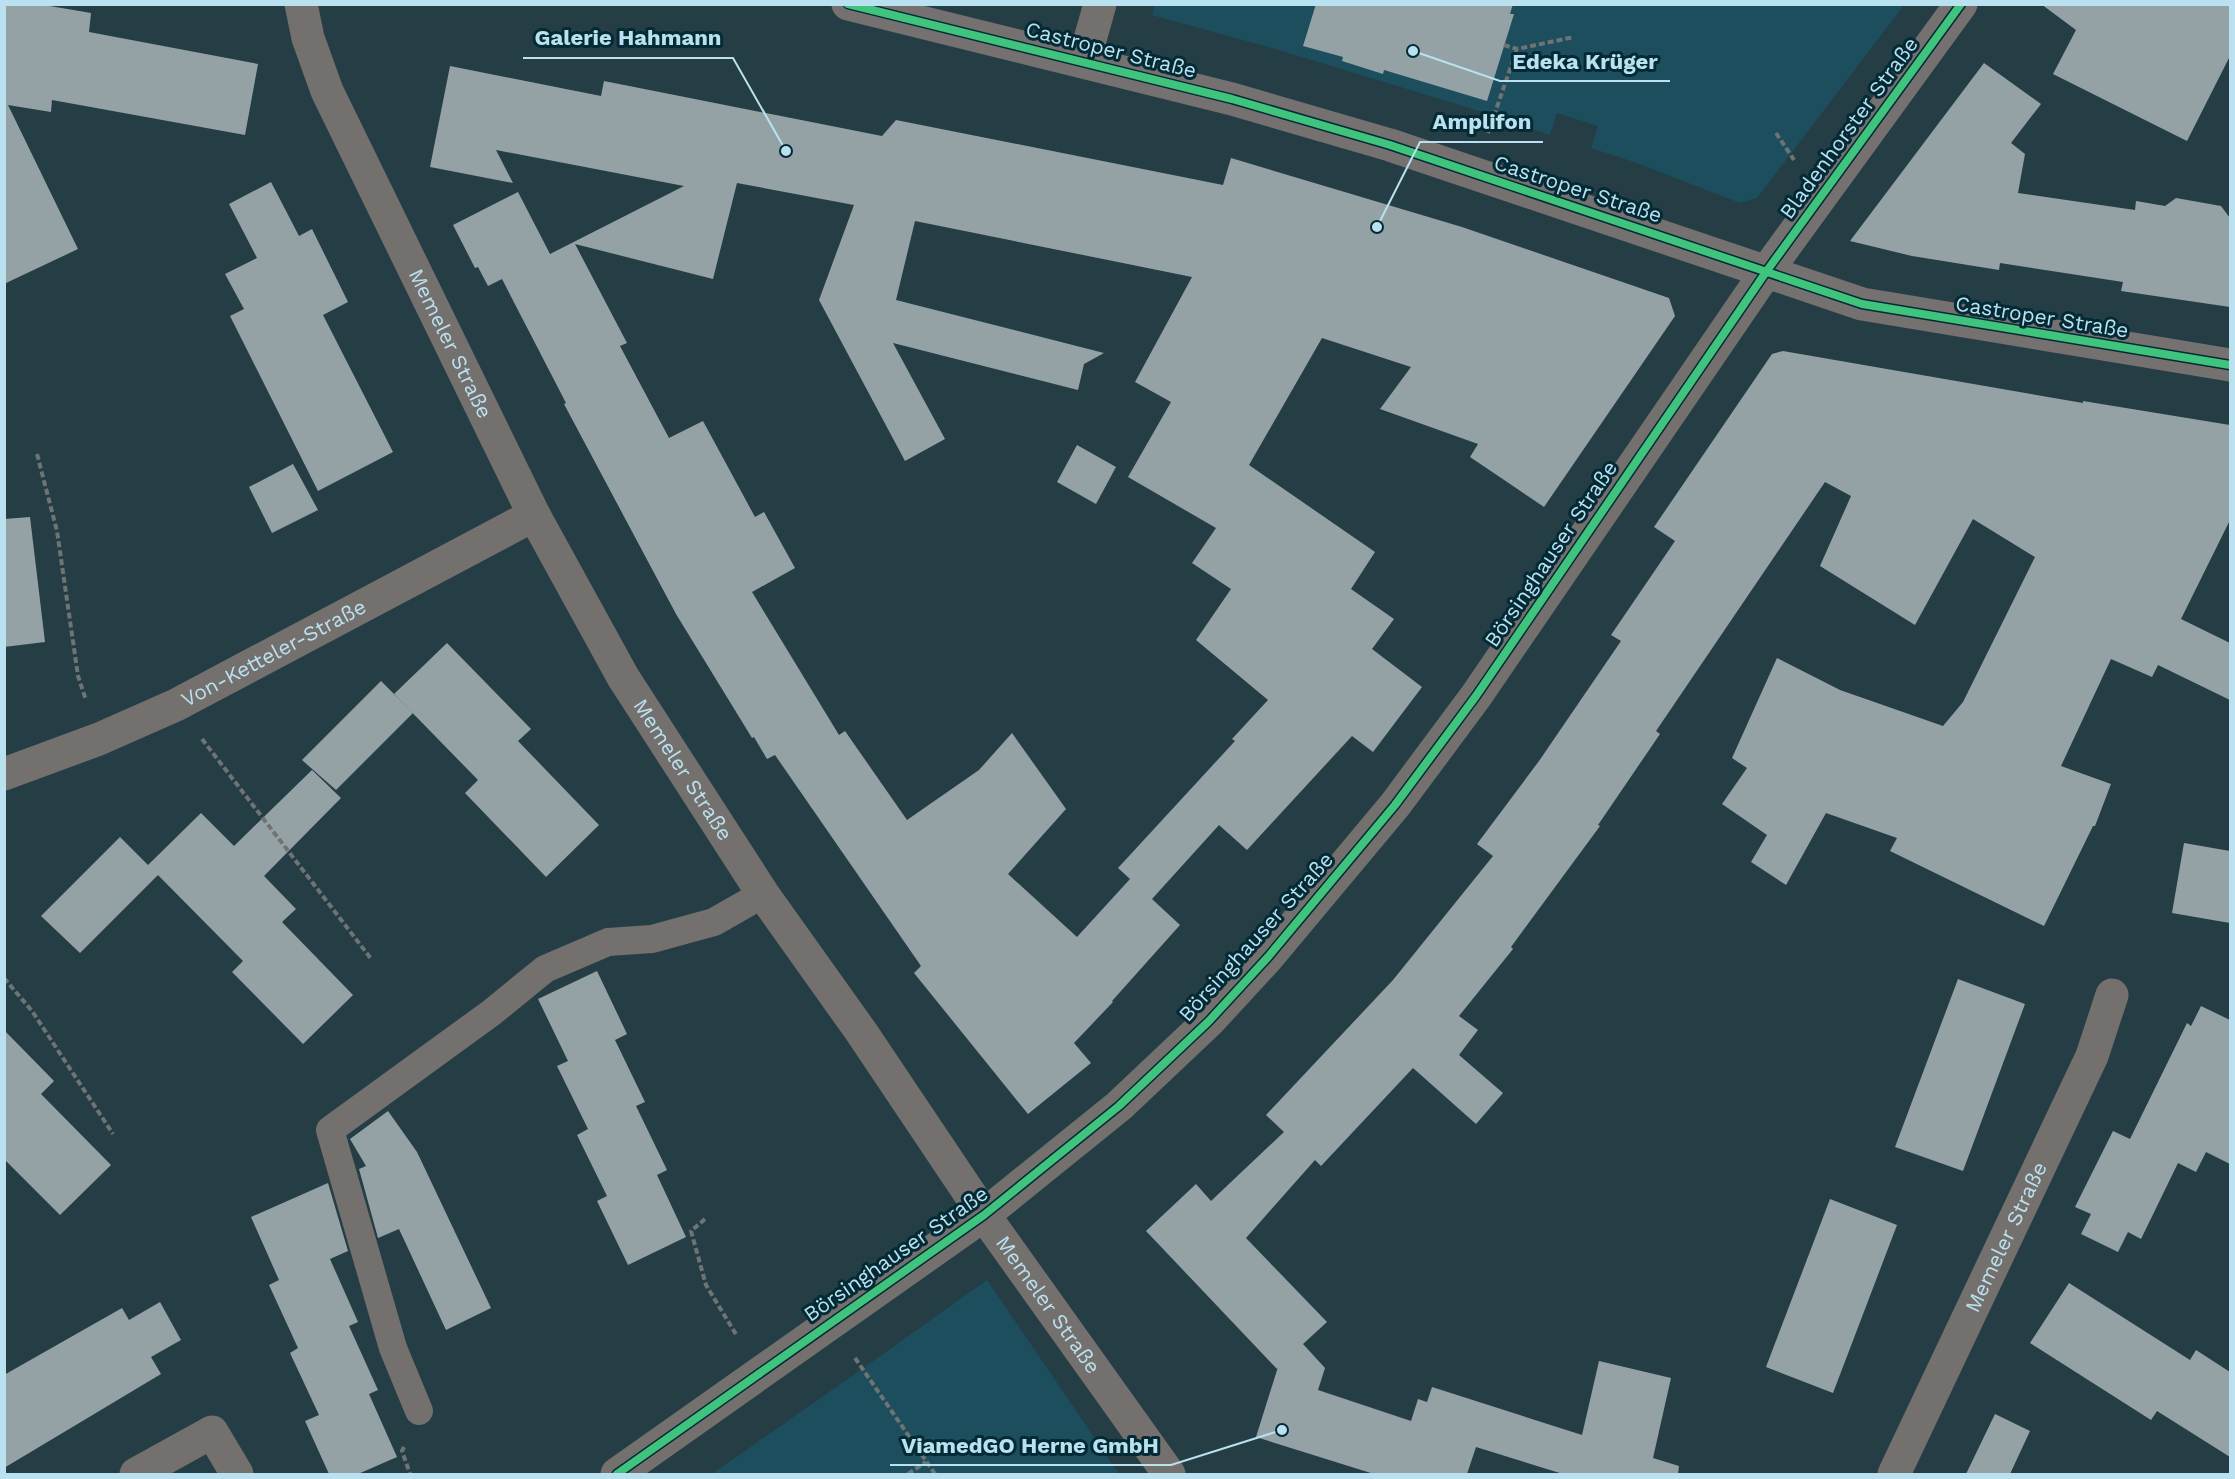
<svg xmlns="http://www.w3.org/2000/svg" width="2235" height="1479" font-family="'Work Sans',sans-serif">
	<rect width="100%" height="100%" fill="#253e46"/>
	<g fill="#1d4e5d">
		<path d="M 1155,4 L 1904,5 L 1757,198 L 1740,203 L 1637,163 L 1591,148 L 1598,126 L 1557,113 L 1550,135 L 1473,109 L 1272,48 L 1152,15 Z"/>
		<path d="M 987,1280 L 1119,1474 L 712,1474 L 862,1369 Z"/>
	</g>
	<g fill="#94a2a6" fill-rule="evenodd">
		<path d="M 4,4 L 38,4 L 91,13 L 89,32 L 258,64 L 245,135 L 52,100 L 51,112 L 8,105 L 78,249 L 4,284 Z"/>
		<path d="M 1316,4 L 1513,4 L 1510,14 L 1514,14 L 1487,101 L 1384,70 L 1383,74 L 1342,61 L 1343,57 L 1303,46 Z"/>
		<path d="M 2041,4 L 2230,4 L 2230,56 L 2187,141 L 2053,74 L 2076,30 Z"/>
		<path d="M 1984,63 L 2041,104 L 2011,143 L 2025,154 L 2018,193 L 2135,210 L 2136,201 L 2165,206 L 2176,198 L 2221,206 L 2230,218 L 2230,307 L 2121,291 L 2123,282 L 2000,263 L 1999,270 L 1912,256 L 1850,241 Z"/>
		<path d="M 450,66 L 601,96 L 604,81 L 882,136 L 896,120 L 1223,185 L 1231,158 L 1462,227 L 1669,298 L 1675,316 L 1544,507 L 1470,457 L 1478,444 L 1380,409 L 1411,367 L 1322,338 L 1249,465 L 1375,552 L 1351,589 L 1394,619 L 1372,649 L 1422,687 L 1373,752 L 1352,736 L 1247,850 L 1219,825 L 1152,899 L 1180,925 L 1112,1001 L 1113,1002 L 1074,1043 L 1091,1063 L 1028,1114 L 914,973 L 921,966 L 775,755 L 767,759 L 754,737 L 752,738 L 676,614 L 564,404 L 566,403 L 502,279 L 488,286 L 478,267 L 475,268 L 453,225 L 518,192 L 550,254 L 684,186 L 496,150 L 513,183 L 430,167 ZM 737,183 L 854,205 L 819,300 L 905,461 L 945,439 L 893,343 L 1078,390 L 1084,364 L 1104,353 L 896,300 L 915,221 L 1192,277 L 1135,382 L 1171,402 L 1128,477 L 1216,528 L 1192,563 L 1231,589 L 1196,640 L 1268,700 L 1232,739 L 1235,741 L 1118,868 L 1130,879 L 1077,937 L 1008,874 L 1066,809 L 1012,733 L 979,770 L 907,820 L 845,731 L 839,735 L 752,592 L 795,568 L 764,512 L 755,517 L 703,421 L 669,438 L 620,346 L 627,343 L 575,244 L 713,279 Z"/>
		<path d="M 271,182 L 299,236 L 312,229 L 348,302 L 323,315 L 393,452 L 318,491 L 230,316 L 244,309 L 225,274 L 257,258 L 229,204 Z"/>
		<path d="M 1783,351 L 2083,403 L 2083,401 L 2230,425 L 2230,520 L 2181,619 L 2230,643 L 2230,700 L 2158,665 L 2152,677 L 2111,659 L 2061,766 L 2111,784 L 2095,826 L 2093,826 L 2044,926 L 1890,851 L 1897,838 L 1826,813 L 1786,885 L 1751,862 L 1767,835 L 1722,804 L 1747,768 L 1732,758 L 1777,658 L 1840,690 L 1943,726 L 1963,702 L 2035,557 L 1973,519 L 1915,625 L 1820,566 L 1851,496 L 1825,482 L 1656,731 L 1660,734 L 1598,825 L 1600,826 L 1511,947 L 1513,949 L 1459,1016 L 1478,1030 L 1459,1055 L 1503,1093 L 1476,1124 L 1413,1068 L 1321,1166 L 1315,1160 L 1246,1238 L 1327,1322 L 1303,1344 L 1325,1368 L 1318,1390 L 1411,1421 L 1418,1399 L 1427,1402 L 1432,1387 L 1582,1435 L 1599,1361 L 1671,1378 L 1653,1458 L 1679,1466 L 1678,1474 L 1563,1474 L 1476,1447 L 1467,1474 L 1374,1474 L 1256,1437 L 1278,1367 L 1277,1369 L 1146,1231 L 1196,1184 L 1211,1201 L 1284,1132 L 1266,1115 L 1393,980 L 1493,856 L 1477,844 L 1539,761 L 1621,641 L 1611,635 L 1675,541 L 1654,527 L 1772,354 Z"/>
		<path d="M 1077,445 L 1116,467 L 1096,504 L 1057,482 Z"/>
		<path d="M 293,464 L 318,510 L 272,533 L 249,487 Z"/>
		<path d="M 30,517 L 45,642 L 4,647 L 4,519 Z"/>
		<path d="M 447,643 L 531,729 L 518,741 L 599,825 L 546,877 L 465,793 L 478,780 L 394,694 Z"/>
		<path d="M 381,681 L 413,713 L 336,790 L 302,760 Z"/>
		<path d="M 312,770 L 341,798 L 264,876 L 296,909 L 282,922 L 353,995 L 303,1044 L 232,972 L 243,961 L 153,870 L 158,875 L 80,953 L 41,916 L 120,837 L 148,865 L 201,813 L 234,846 Z"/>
		<path d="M 2184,843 L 2230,851 L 2230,923 L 2172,913 Z"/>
		<path d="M 597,971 L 627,1034 L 615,1040 L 645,1102 L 636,1106 L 667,1170 L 657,1175 L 686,1237 L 628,1265 L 597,1201 L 607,1196 L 577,1135 L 588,1129 L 557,1066 L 568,1061 L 538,999 Z"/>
		<path d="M 1958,979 L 2025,1004 L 1963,1171 L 1895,1147 Z"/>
		<path d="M 2201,1006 L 2230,1020 L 2230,1164 L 2206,1152 L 2196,1172 L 2178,1163 L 2141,1239 L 2128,1232 L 2118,1252 L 2081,1234 L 2091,1214 L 2075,1207 L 2113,1131 L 2130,1139 L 2187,1023 L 2191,1026 Z"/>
		<path d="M 4,1030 L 54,1081 L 41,1094 L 111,1165 L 60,1215 L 4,1159 Z"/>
		<path d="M 388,1111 L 417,1152 L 491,1308 L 446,1330 L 399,1229 L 378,1238 L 359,1169 L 366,1166 L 350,1139 Z"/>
		<path d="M 328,1183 L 348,1251 L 330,1259 L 358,1322 L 349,1326 L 378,1390 L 369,1394 L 397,1457 L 358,1474 L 329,1474 L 305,1421 L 319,1415 L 290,1353 L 298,1348 L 269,1285 L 279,1280 L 251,1217 Z"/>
		<path d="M 1830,1199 L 1897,1225 L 1833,1393 L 1766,1367 Z"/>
		<path d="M 2069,1283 L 2190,1360 L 2196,1350 L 2230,1372 L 2230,1457 L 2157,1411 L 2151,1420 L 2030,1343 Z"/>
		<path d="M 160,1302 L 181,1340 L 151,1357 L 161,1374 L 4,1468 L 4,1375 L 122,1308 L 129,1320 Z"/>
		<path d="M 1995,1414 L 2030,1431 L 2010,1474 L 1966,1474 Z"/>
	</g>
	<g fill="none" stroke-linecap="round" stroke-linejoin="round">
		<g stroke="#6e7374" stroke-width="4" stroke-dasharray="6 3" stroke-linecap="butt">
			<path d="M 1504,45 L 1517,49 L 1574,37"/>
			<path d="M 1488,133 L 1517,49"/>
			<path d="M 1776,133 L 1794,160"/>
			<path d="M 37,454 L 57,531 L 78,676 L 86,700"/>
			<path d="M 202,739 L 372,960"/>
			<path d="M 4,978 L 32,1011 L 113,1134"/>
			<path d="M 705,1219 L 691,1231 L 706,1285 L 737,1336"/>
			<path d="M 855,1358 L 935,1474"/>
			<path d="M 404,1447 L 402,1451 L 410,1474"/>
			<path d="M 908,1474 L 926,1462"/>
		</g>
		<path stroke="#74706e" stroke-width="28" d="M 419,1411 L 393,1348 L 330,1130 L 491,1013 L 545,969 L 608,942 L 652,939 L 714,922 L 763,894"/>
		<g stroke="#74706e" stroke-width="33">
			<path id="s1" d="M 301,4 L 308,38 L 327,91 L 534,515 L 623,677 L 763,894 L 862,1033 L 984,1215 L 1169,1474"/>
			<path d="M 1084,61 L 1100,4"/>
			<path id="s2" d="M 4,774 L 99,739 L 176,705 L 534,515"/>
			<path d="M 136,1474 L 212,1432 L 237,1474"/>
			<path d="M 617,1474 L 984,1215 L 1119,1106 L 1209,1021 L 1268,957 L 1395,805 L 1476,696 L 1766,272"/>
			<path id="s3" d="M 1894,1474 L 2092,1056 L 2112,995"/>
		</g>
		<g stroke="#747170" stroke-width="33">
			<path d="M 848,4 L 1232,99 L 1390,145 L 1862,304 L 2230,365"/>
			<path d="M 1766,272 L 1961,4"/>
		</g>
		<g stroke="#042a36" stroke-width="11">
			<g id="cycleway">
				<path d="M 848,4 L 1232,99 L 1390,145 L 1862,304 L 2230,365"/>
				<path d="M 617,1474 L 984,1215 L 1119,1106 L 1209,1021 L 1268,957 L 1395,805 L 1476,696 L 1766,272 L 1961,4"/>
			</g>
		</g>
		<use href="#cycleway" stroke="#40c37c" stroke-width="8"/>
	</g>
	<g text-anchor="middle" stroke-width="6" stroke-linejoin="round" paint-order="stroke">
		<g font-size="21" fill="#b9e1ef" stroke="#042a36">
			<text transform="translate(1111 50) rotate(14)" y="7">Castroper Straße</text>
			<text transform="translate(1849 128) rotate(-54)" y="7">Bladenhorster Straße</text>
			<text transform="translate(1578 189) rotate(18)" y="7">Castroper Straße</text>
			<text transform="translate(2042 317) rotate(9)" y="7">Castroper Straße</text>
			<text dy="7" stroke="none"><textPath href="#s1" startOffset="372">Memeler Straße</textPath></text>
			<text transform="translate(1551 554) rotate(-56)" y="7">Börsinghauser Straße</text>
			<text dy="7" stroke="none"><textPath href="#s2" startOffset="296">Von-Ketteler-Straße</textPath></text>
			<text dy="7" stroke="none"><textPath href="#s1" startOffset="858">Memeler Straße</textPath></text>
			<text transform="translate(1256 937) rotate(-48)" y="7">Börsinghauser Straße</text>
			<text dy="7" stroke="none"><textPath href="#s3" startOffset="262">Memeler Straße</textPath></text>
			<text transform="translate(896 1254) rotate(-35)" y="7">Börsinghauser Straße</text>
			<text dy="7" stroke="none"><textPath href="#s1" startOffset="1506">Memeler Straße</textPath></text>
		</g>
	</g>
	<path fill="none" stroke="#b9e1ef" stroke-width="2" d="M786 151L733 58H523M1413 51L1500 81H1670M1377 227L1420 142H1543M1282 1430L1171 1465H890"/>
	<g fill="#b9e1ef" stroke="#042a36" stroke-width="2">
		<circle cx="786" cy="151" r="6"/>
		<circle cx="1413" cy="51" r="6"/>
		<circle cx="1377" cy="227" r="6"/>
		<circle cx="1282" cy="1430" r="6"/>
	</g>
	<g font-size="22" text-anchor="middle" font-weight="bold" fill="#b9e1ef" stroke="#042a36" stroke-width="6" stroke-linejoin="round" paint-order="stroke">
		<text x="628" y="45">Galerie Hahmann</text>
		<text x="1585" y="69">Edeka Krüger</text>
		<text x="1482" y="129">Amplifon</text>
		<text x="1030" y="1453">ViamedGO Herne GmbH</text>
	</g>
	<rect width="2235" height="1479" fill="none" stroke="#b9e1ef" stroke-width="12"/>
</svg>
